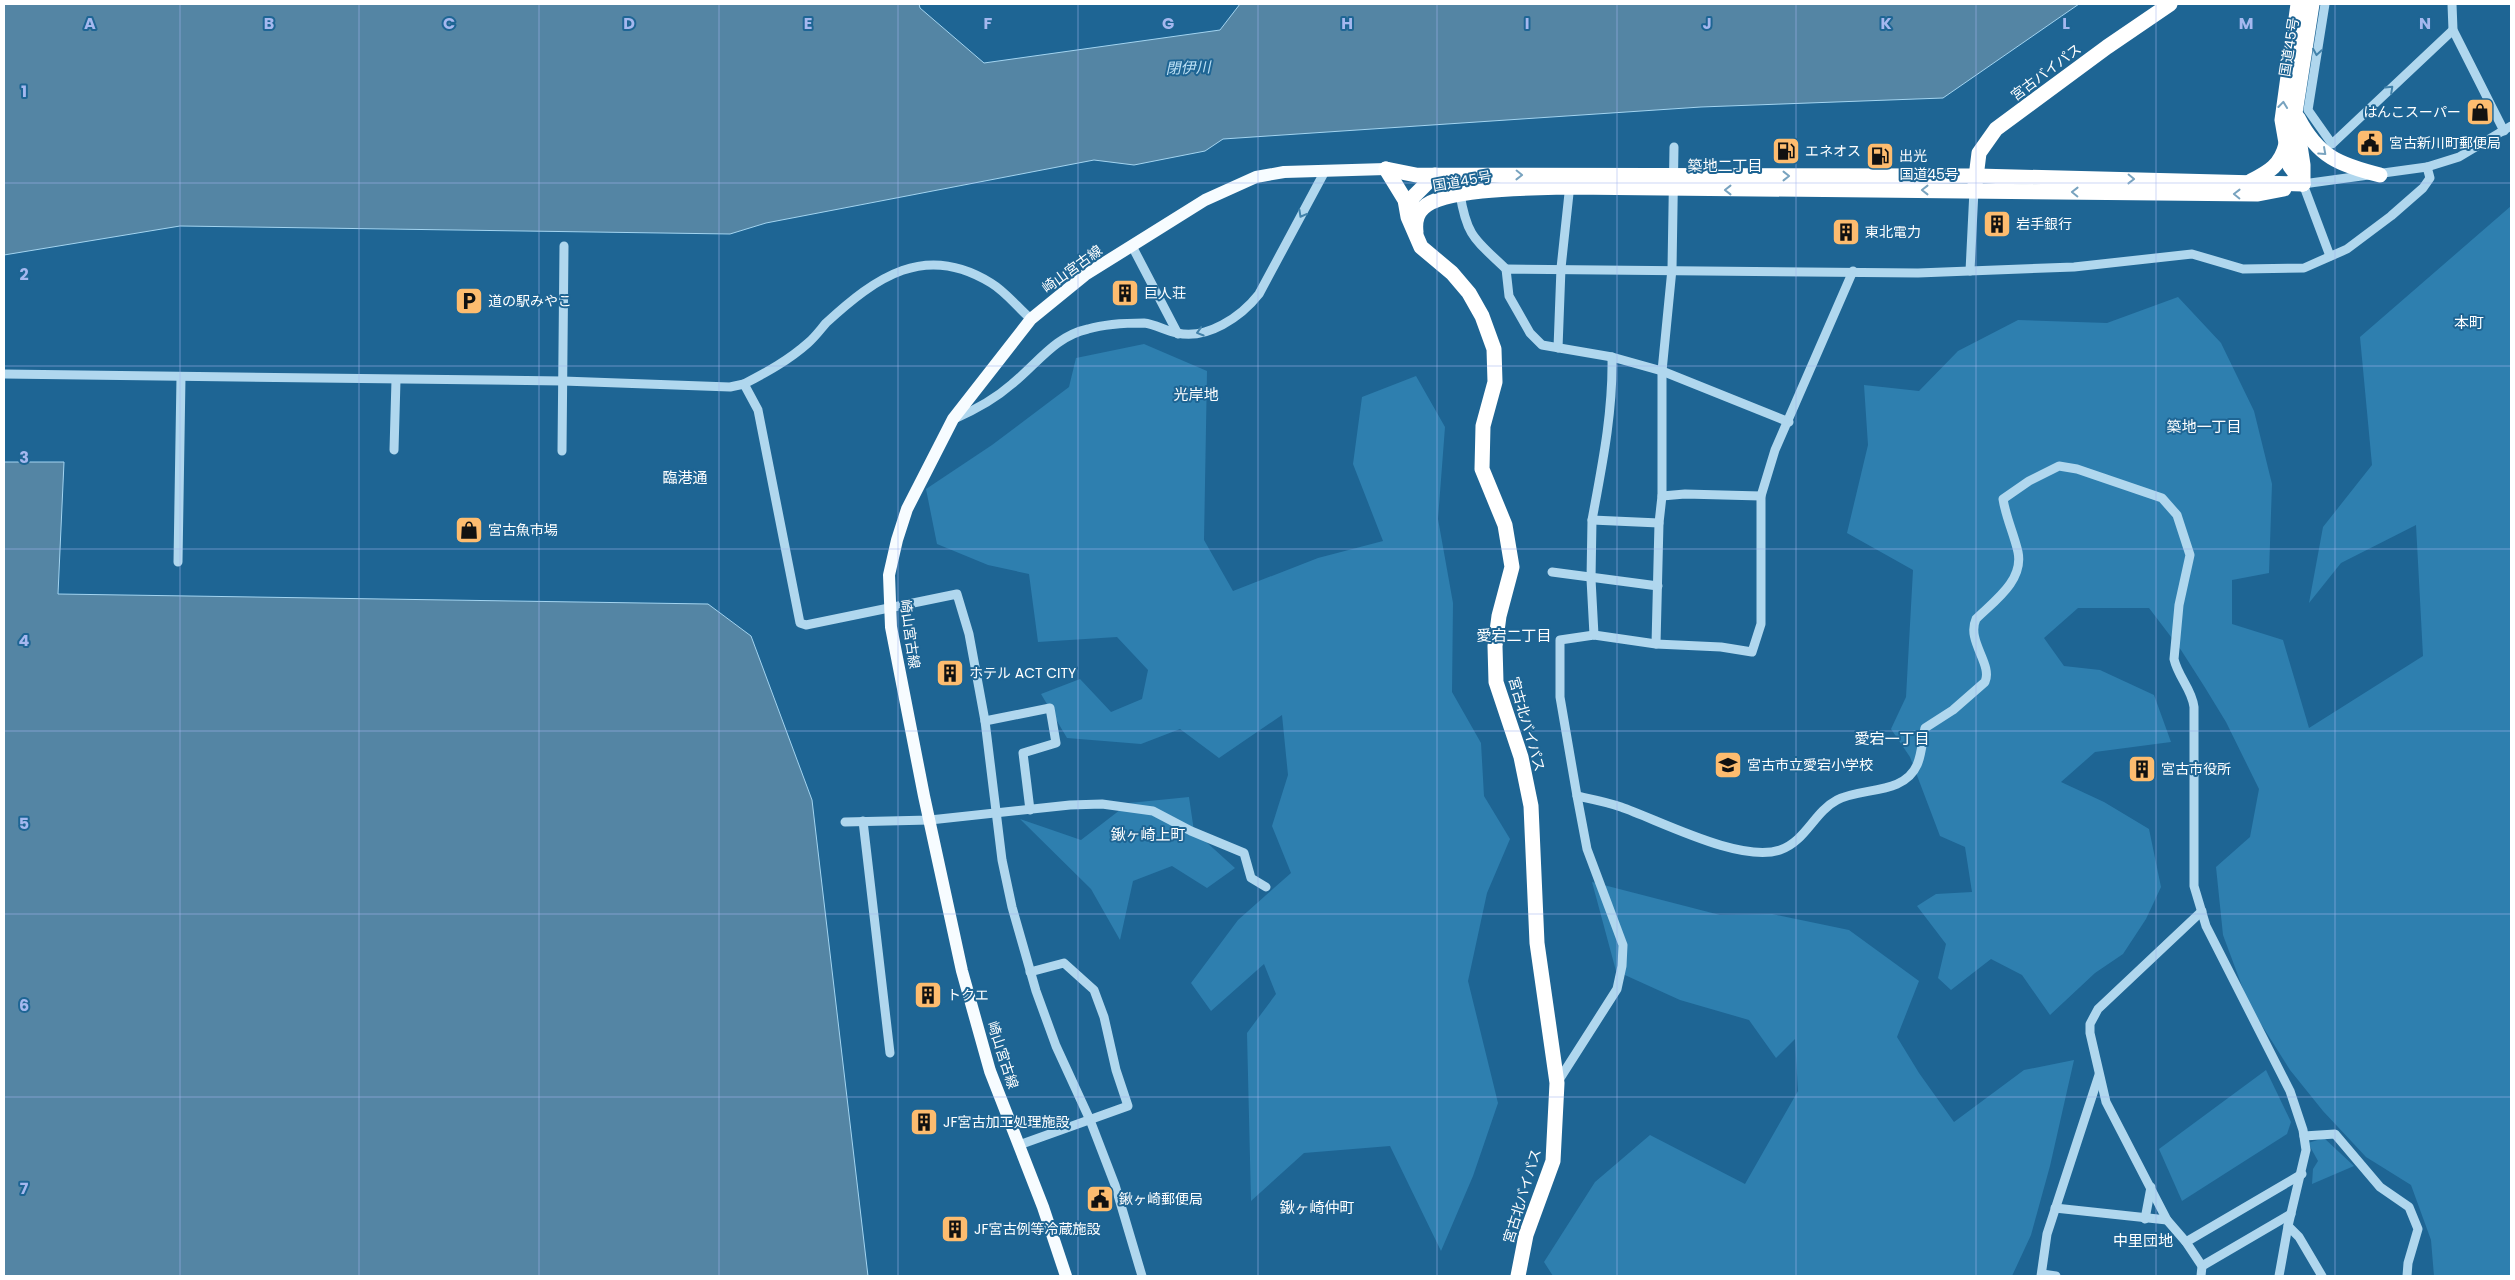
<svg xmlns="http://www.w3.org/2000/svg" width="2515" height="1280" font-family="Poppins,'Noto Sans JP',sans-serif">
	<rect width="100%" height="100%" fill="#1e6594"/>
	<g fill="#2e7faf">
		<path d="M 2511,206 L 2511,1276 L 2434,1276 L 2431,1240 L 2411,1185 L 2366,1157 L 2323,1111 L 2290,1070 L 2249,1005 L 2223,935 L 2216,867 L 2250,837 L 2259,789 L 2226,722 L 2204,686 L 2181,650 L 2149,608 L 2078,608 L 2044,638 L 2064,666 L 2100,670 L 2154,695 L 2171,742 L 2095,752 L 2061,782 L 2104,802 L 2149,829 L 2161,887 L 2146,919 L 2123,954 L 2095,973 L 2050,1015 L 2022,975 L 1991,959 L 1951,990 L 1938,978 L 1946,944 L 1917,906 L 1936,894 L 1972,892 L 1965,847 L 1940,836 L 1910,757 L 1891,729 L 1906,697 L 1913,570 L 1847,533 L 1868,445 L 1864,385 L 1919,391 L 1958,351 L 2018,320 L 2107,323 L 2178,297 L 2221,343 L 2254,411 L 2272,484 L 2269,573 L 2232,580 L 2232,624 L 2283,640 L 2309,728 L 2423,656 L 2416,525 L 2341,563 L 2309,603 L 2323,527 L 2372,465 L 2360,337 Z"/>
		<path d="M 1144,344 L 1207,371 L 1204,540 L 1233,591 L 1318,558 L 1383,541 L 1353,464 L 1362,397 L 1416,376 L 1445,427 L 1438,519 L 1453,603 L 1452,692 L 1481,743 L 1484,796 L 1510,839 L 1487,893 L 1468,981 L 1498,1103 L 1473,1176 L 1441,1251 L 1390,1146 L 1304,1153 L 1251,1201 L 1247,1033 L 1276,994 L 1264,964 L 1211,1011 L 1191,983 L 1238,920 L 1291,873 L 1272,826 L 1288,775 L 1282,715 L 1219,758 L 1180,729 L 1141,744 L 1067,738 L 1041,694 L 1080,679 L 1111,712 L 1142,699 L 1148,670 L 1117,637 L 1038,642 L 1029,574 L 988,565 L 937,544 L 926,489 L 992,445 L 1069,387 L 1076,358 Z"/>
		<path d="M 1189,797 L 1194,831 L 1235,868 L 1207,888 L 1172,866 L 1133,881 L 1120,940 L 1091,889 L 1020,819 L 1081,840 L 1129,803 Z"/>
		<path d="M 1592,882 L 1720,915 L 1772,914 L 1849,930 L 1919,981 L 1897,1037 L 1919,1073 L 1954,1122 L 2024,1070 L 2074,1060 L 2050,1166 L 2031,1235 L 2012,1276 L 1553,1276 L 1544,1262 L 1595,1182 L 1650,1135 L 1745,1184 L 1798,1091 L 1795,1039 L 1776,1058 L 1749,1020 L 1680,1000 L 1616,971 Z"/>
		<path d="M 2266,1070 L 2291,1122 L 2287,1134 L 2182,1201 L 2159,1149 Z"/>
		<path d="M 2324,1138 L 2354,1166 L 2312,1184 L 2313,1169 L 2318,1161 L 2308,1143 Z"/>
	</g>
	<g fill="#5485a4" stroke="#a3d4f0">
		<path d="M 4,4 L 919,4 L 920,8 L 984,63 L 1220,30 L 1240,4 L 2079,4 L 1943,98 L 1701,107 L 1223,139 L 1205,151 L 1134,165 L 1094,160 L 766,223 L 730,234 L 180,226 L 4,255 Z"/>
		<path d="M 4,462 L 64,462 L 58,594 L 708,604 L 751,636 L 812,800 L 868,1276 L 4,1276 Z"/>
	</g>
	<g fill="none" stroke-linecap="round" stroke-linejoin="round">
		<g stroke="#b0d7ee" stroke-width="9">
			<path d="M 2325,4 L 2308,110 L 2332,144 L 2453,30"/>
			<path d="M 2452,4 L 2453,30 L 2504,131"/>
			<path d="M 1460,194 C 1467,238 1476,240 1506,269"/>
			<path d="M 1132,246 L 1178,334"/>
			<path d="M 2330,256 L 2303,184 L 2427,167 L 2459,157 L 2511,126"/>
			<path d="M 1853,271 L 1775,450 L 1761,496 L 1761,624 L 1752,652 L 1721,647 L 1656,644 L 1594,635 L 1560,640 L 1560,697 L 1577,796 C 1591,799 1607,802 1621,807 C 1661,821 1740,863 1780,850 C 1806,841 1814,812 1837,800 C 1861,787 1904,795 1917,765 C 1922,754 1922,741 1925,728 L 1953,710 L 1985,682 C 1993,664 1966,641 1976,619 C 1993,602 2024,581 2018,552 C 2014,534 2006,518 2003,499 L 2029,481 L 2059,466 L 2077,469 L 2162,498 L 2177,515 L 2190,555 L 2179,605 L 2174,659 C 2178,677 2192,689 2194,707 L 2194,886 L 2206,926 L 2290,1091 L 2303,1130 L 2306,1150 L 2288,1226 L 2279,1276"/>
			<path d="M 1970,271 L 1974,190"/>
			<path d="M 1031,319 C 1018,308 1006,292 991,283 C 925,242 876,277 826,323 C 820,330 815,337 808,343 C 789,360 767,372 744,384 L 758,410 L 800,623 L 806,625 L 957,594 L 969,634 L 985,721 L 1002,860 L 1012,907 L 1036,991 L 1056,1046 L 1090,1120 L 1115,1185 L 1142,1276"/>
			<path d="M 1558,348 L 1561,268 L 1570,184"/>
			<path d="M 1612,357 C 1613,413 1602,466 1592,520 L 1659,523"/>
			<path d="M 4,374 L 563,381 L 730,387 L 744,384"/>
			<path d="M 954,419 C 975,410 995,399 1012,384 C 1037,364 1055,336 1088,329 C 1105,324 1126,323 1144,323 C 1155,324 1166,331 1177,333 C 1207,340 1241,317 1259,294 L 1325,171"/>
			<path d="M 1789,422 L 1662,371 L 1612,357 L 1542,345 L 1530,333 L 1509,296 L 1506,269 L 1918,273 L 2074,267 L 2192,254 L 2243,269 L 2304,268 L 2347,249 L 2391,216 L 2423,188 L 2430,178 L 2427,167"/>
			<path d="M 394,450 L 396,380"/>
			<path d="M 562,451 L 564,246"/>
			<path d="M 1662,496 L 1685,494 L 1761,496"/>
			<path d="M 1592,520 L 1591,579 L 1594,635"/>
			<path d="M 178,562 L 181,377"/>
			<path d="M 1552,572 L 1658,586"/>
			<path d="M 1656,644 L 1659,523 L 1662,496 L 1662,371 L 1672,269 L 1674,147"/>
			<path d="M 985,721 L 1050,708 L 1056,743 L 1023,753 L 1030,810"/>
			<path d="M 863,821 L 890,1053"/>
			<path d="M 845,822 L 930,820 L 1070,805 L 1102,804 L 1153,811 L 1191,831 L 1244,853 L 1251,878 L 1266,887"/>
			<path d="M 1557,1083 L 1617,989 L 1622,966 L 1623,945 L 1587,849 L 1577,796"/>
			<path d="M 2304,1136 L 2335,1134 L 2380,1187 L 2409,1207 L 2418,1229 L 2408,1263 L 2407,1276"/>
			<path d="M 1019,1145 L 1128,1106 L 1116,1070 L 1104,1017 L 1094,990 L 1064,963 L 1030,972"/>
			<path d="M 2055,1208 L 2167,1220"/>
			<path d="M 2145,1219 L 2151,1187"/>
			<path d="M 2288,1226 L 2299,1237 L 2322,1276"/>
			<path d="M 2186,1242 L 2302,1174"/>
			<path d="M 2202,1266 L 2291,1214"/>
			<path d="M 2042,1274 L 2056,1276"/>
			<path d="M 2041,1276 L 2047,1234 L 2099,1075"/>
			<path d="M 2201,1276 L 2202,1266 L 2186,1242 L 2167,1220 L 2106,1102 L 2090,1033 L 2090,1024 L 2098,1009 L 2202,911"/>
		</g>
		<path stroke="#f7fcff" stroke-width="12" d="M 1066,1276 L 1043,1207 L 990,1071 L 962,971 L 924,796 L 891,627 L 889,575 L 897,540 L 907,509 L 953,419 L 1031,319 L 1085,275 L 1205,200 L 1256,177 L 1284,172 L 1386,169"/>
		<g stroke="#fff" stroke-width="15">
			<path d="M 2298,4 L 2282,120 L 2290,166 L 2303,184"/>
			<path d="M 2298,118 C 2318,157 2340,165 2380,175"/>
			<path d="M 1386,169 L 1405,200 L 1408,217 L 1421,247 L 1452,273 L 1469,293 L 1482,316 L 1494,349 L 1495,382 L 1483,426 L 1482,469 L 1505,525 L 1512,567 L 1499,616 L 1495,646 L 1496,682 L 1521,757 L 1531,806 L 1537,943 L 1557,1083 L 1553,1161 L 1526,1235 L 1518,1276"/>
			<path d="M 1386,169 L 1416,175 L 1977,176 L 2303,184"/>
			<path d="M 2251,181 C 2269,172 2281,165 2286,144"/>
			<path d="M 2303,184 L 2303,165 L 2295,113 L 2312,4"/>
			<path d="M 1975,185 L 1979,153 L 1996,129 L 2107,47 L 2170,4"/>
			<path d="M 1409,216 L 1412,198 L 1435,175"/>
			<path d="M 1416,232 C 1415,223 1416,214 1423,208 C 1444,187 1539,188 1570,187 L 2258,194 L 2284,189"/>
		</g>
	</g>
	<defs><path id="oneway-chevron" d="M-2-3.5L2.5 0L-2 3.5" fill="none" stroke-width="1.6" stroke-linecap="round" stroke-linejoin="round" transform="scale(1.25)"/></defs>
	<g stroke="#4282aa">
		<use href="#oneway-chevron" transform="translate(2317 52) rotate(99)"/>
		<use href="#oneway-chevron" transform="translate(2390 89) rotate(-43)"/>
		<use href="#oneway-chevron" transform="translate(1302 214) rotate(119)"/>
		<use href="#oneway-chevron" transform="translate(1200 332) rotate(164)"/>
	</g>
	<g stroke="#78a3bf">
		<use href="#oneway-chevron" transform="translate(2283 105) rotate(-84)"/>
		<use href="#oneway-chevron" transform="translate(2323 152) rotate(42)"/>
		<use href="#oneway-chevron" transform="translate(1519 175) rotate(1)"/>
		<use href="#oneway-chevron" transform="translate(1786 176)"/>
		<use href="#oneway-chevron" transform="translate(2131 179) rotate(1)"/>
		<use href="#oneway-chevron" transform="translate(1728 190) rotate(-180)"/>
		<use href="#oneway-chevron" transform="translate(1925 190) rotate(-180)"/>
		<use href="#oneway-chevron" transform="translate(2075 192) rotate(-179)"/>
		<use href="#oneway-chevron" transform="translate(2237 194) rotate(-179)"/>
	</g>
	<path fill="none" stroke="#a5b8ef" stroke-width="1" stroke-opacity="0.55" d="M 180,4 L 180,1276M 359,4 L 359,1276M 539,4 L 539,1276M 719,4 L 719,1276M 898,4 L 898,1276M 1078,4 L 1078,1276M 1258,4 L 1258,1276M 1437,4 L 1437,1276M 1617,4 L 1617,1276M 1796,4 L 1796,1276M 1976,4 L 1976,1276M 2156,4 L 2156,1276M 2335,4 L 2335,1276M 4,183 L 2511,183M 4,366 L 2511,366M 4,549 L 2511,549M 4,731 L 2511,731M 4,914 L 2511,914M 4,1097 L 2511,1097"/>
	<defs>
		<g id="shop-square" transform="scale(1.4375)"><rect x="-9" y="-9" width="18" height="18" rx="4" fill="#fdbc6f" stroke="#1e6594"/><path d="M-5-2.5h2.3a2.7 3.5 0 0 1 5.4 0H5L5.5 6h-11ZM-1.5-2.5h3a1.5 2.3 0 0 0-3 0Z" fill="#111"/></g>
		<g id="civic-square" transform="scale(1.4375)"><rect x="-9" y="-9" width="18" height="18" rx="4" fill="#fdbc6f" stroke="#1e6594"/><path d="M-.6-6.5H3V-4.5H.6V-3L4-1V1h2V6H-6V1h2V-1L-.6-3ZM-1.2 2.5V6h2.4V2.5Z" fill="#111"/></g>
		<g id="fuel-square" transform="scale(1.4375)"><rect x="-9" y="-9" width="18" height="18" rx="4" fill="#fdbc6f" stroke="#1e6594"/><path d="M-5.5-6h7V0h2V4h1.3V-2.5L3-4.5l.8-.8L6-3V5H2.5V1h-1V6h-7ZM-4.2-4.7v3.2H.2V-4.7Z" fill="#111"/></g>
		<g id="building-square" transform="scale(1.4375)"><rect x="-9" y="-9" width="18" height="18" rx="4" fill="#fdbc6f" stroke="#1e6594"/><path d="M-4-6H4V6H1V3H-1V6H-4ZM-2.5-4.3h1.7v1.8h-1.7ZM.8-4.3h1.7v1.8H.8ZM-2.5-1h1.7V.8h-1.7ZM.8-1h1.7V.8H.8Z" fill="#111"/></g>
		<g id="parking-square" transform="scale(1.4375)"><rect x="-9" y="-9" width="18" height="18" rx="4" fill="#fdbc6f" stroke="#1e6594"/><path d="M-3.5-5.5H1a3.5 3.5 0 0 1 0 7H-1V5.5H-3.5ZM-1-3.4V-.6H.8a1.4 1.4 0 0 0 0-2.8Z" fill="#111"/></g>
		<g id="school-square" transform="scale(1.4375)"><rect x="-9" y="-9" width="18" height="18" rx="4" fill="#fdbc6f" stroke="#1e6594"/><path d="M0-5L7-2L0 1L-7-2ZM-4 1L0 2.5L4 1V4Q0 6-4 4Z" fill="#111"/></g>
	</defs>
	<g fill-rule="evenodd">
		<use href="#shop-square" x="2480" y="112"/>
		<use href="#civic-square" x="2370" y="143"/>
		<use href="#fuel-square" x="1786" y="151"/>
		<use href="#fuel-square" x="1880" y="156"/>
		<use href="#building-square" x="1997" y="224"/>
		<use href="#building-square" x="1846" y="232"/>
		<use href="#building-square" x="1125" y="293"/>
		<use href="#parking-square" x="469" y="301"/>
		<use href="#shop-square" x="469" y="530"/>
		<use href="#building-square" x="950" y="673"/>
		<use href="#school-square" x="1728" y="765"/>
		<use href="#building-square" x="2142" y="769"/>
		<use href="#building-square" x="928" y="995"/>
		<use href="#building-square" x="924" y="1122"/>
		<use href="#civic-square" x="1100" y="1199"/>
		<use href="#building-square" x="955" y="1229"/>
	</g>
	<g text-anchor="middle" stroke-width="4" stroke-linejoin="round" paint-order="stroke">
		<g font-size="14" fill="#fff" stroke="#1e6594">
			<text transform="translate(2289 47) rotate(-81)" y="5">国道45号</text>
			<text transform="translate(2046 72) rotate(-37)" y="5">宮古バイパス</text>
			<text x="1929" y="179">国道45号</text>
			<text transform="translate(1462 181) rotate(-10)" y="5">国道45号</text>
			<text transform="translate(1072 269) rotate(-36)" y="5">崎山宮古線</text>
			<text transform="translate(910 634) rotate(82)" y="5">崎山宮古線</text>
			<text transform="translate(1527 724) rotate(74)" y="5">宮古北バイパス</text>
			<text transform="translate(1003 1055) rotate(72)" y="5">崎山宮古線</text>
			<text transform="translate(1522 1196) rotate(-73)" y="5">宮古北バイパス</text>
		</g>
		<g font-size="14" fill="#fff" stroke="#1e6594" text-anchor="start">
			<text x="2461" y="117" text-anchor="end">はんこスーパー</text>
			<text x="2389" y="148">宮古新川町郵便局</text>
			<text x="1805" y="156">エネオス</text>
			<text x="1899" y="161">出光</text>
			<text x="2016" y="229">岩手銀行</text>
			<text x="1865" y="237">東北電力</text>
			<text x="1144" y="298">巨人荘</text>
			<text x="488" y="306">道の駅みやこ</text>
			<text x="488" y="535">宮古魚市場</text>
			<text x="969" y="678">ホテル ACT CITY</text>
			<text x="1747" y="770">宮古市立愛宕小学校</text>
			<text x="2161" y="774">宮古市役所</text>
			<text x="947" y="1000">トクエ</text>
			<text x="943" y="1127">JF宮古加工処理施設</text>
			<text x="1119" y="1204">鍬ヶ崎郵便局</text>
			<text x="974" y="1234">JF宮古例等冷蔵施設</text>
		</g>
		<g font-size="15" font-style="italic" fill="#bce0f5" stroke="#1e6594">
			<text transform="translate(1188 68) rotate(-2)" y="5">閉伊川</text>
		</g>
		<g font-size="15" fill="#fff" stroke="#1e6594">
			<text x="1725" y="171">築地二丁目</text>
			<text x="2469" y="328">本町</text>
			<text x="1196" y="400">光岸地</text>
			<text x="2204" y="432">築地一丁目</text>
			<text x="685" y="483">臨港通</text>
			<text x="1514" y="641">愛宕二丁目</text>
			<text x="1892" y="744">愛宕一丁目</text>
			<text x="1148" y="840">鍬ヶ崎上町</text>
			<text x="1317" y="1213">鍬ヶ崎仲町</text>
			<text x="2143" y="1246">中里団地</text>
		</g>
	</g>
	<g font-size="16" text-anchor="middle" font-weight="bold" fill="#a5b8ef" stroke="#1e6594" stroke-width="4" stroke-linejoin="round" paint-order="stroke">
		<text x="90" y="29">A</text>
		<text x="269" y="29">B</text>
		<text x="449" y="29">C</text>
		<text x="629" y="29">D</text>
		<text x="808" y="29">E</text>
		<text x="988" y="29">F</text>
		<text x="1168" y="29">G</text>
		<text x="1347" y="29">H</text>
		<text x="1527" y="29">I</text>
		<text x="1707" y="29">J</text>
		<text x="1886" y="29">K</text>
		<text x="2066" y="29">L</text>
		<text x="2246" y="29">M</text>
		<text x="2425" y="29">N</text>
		<text x="24" y="97">1</text>
		<text x="24" y="280">2</text>
		<text x="24" y="463">3</text>
		<text x="24" y="646">4</text>
		<text x="24" y="829">5</text>
		<text x="24" y="1011">6</text>
		<text x="24" y="1194">7</text>
	</g>
	<rect width="2515" height="1280" fill="none" stroke="#ffffff" stroke-width="10"/>
</svg>
